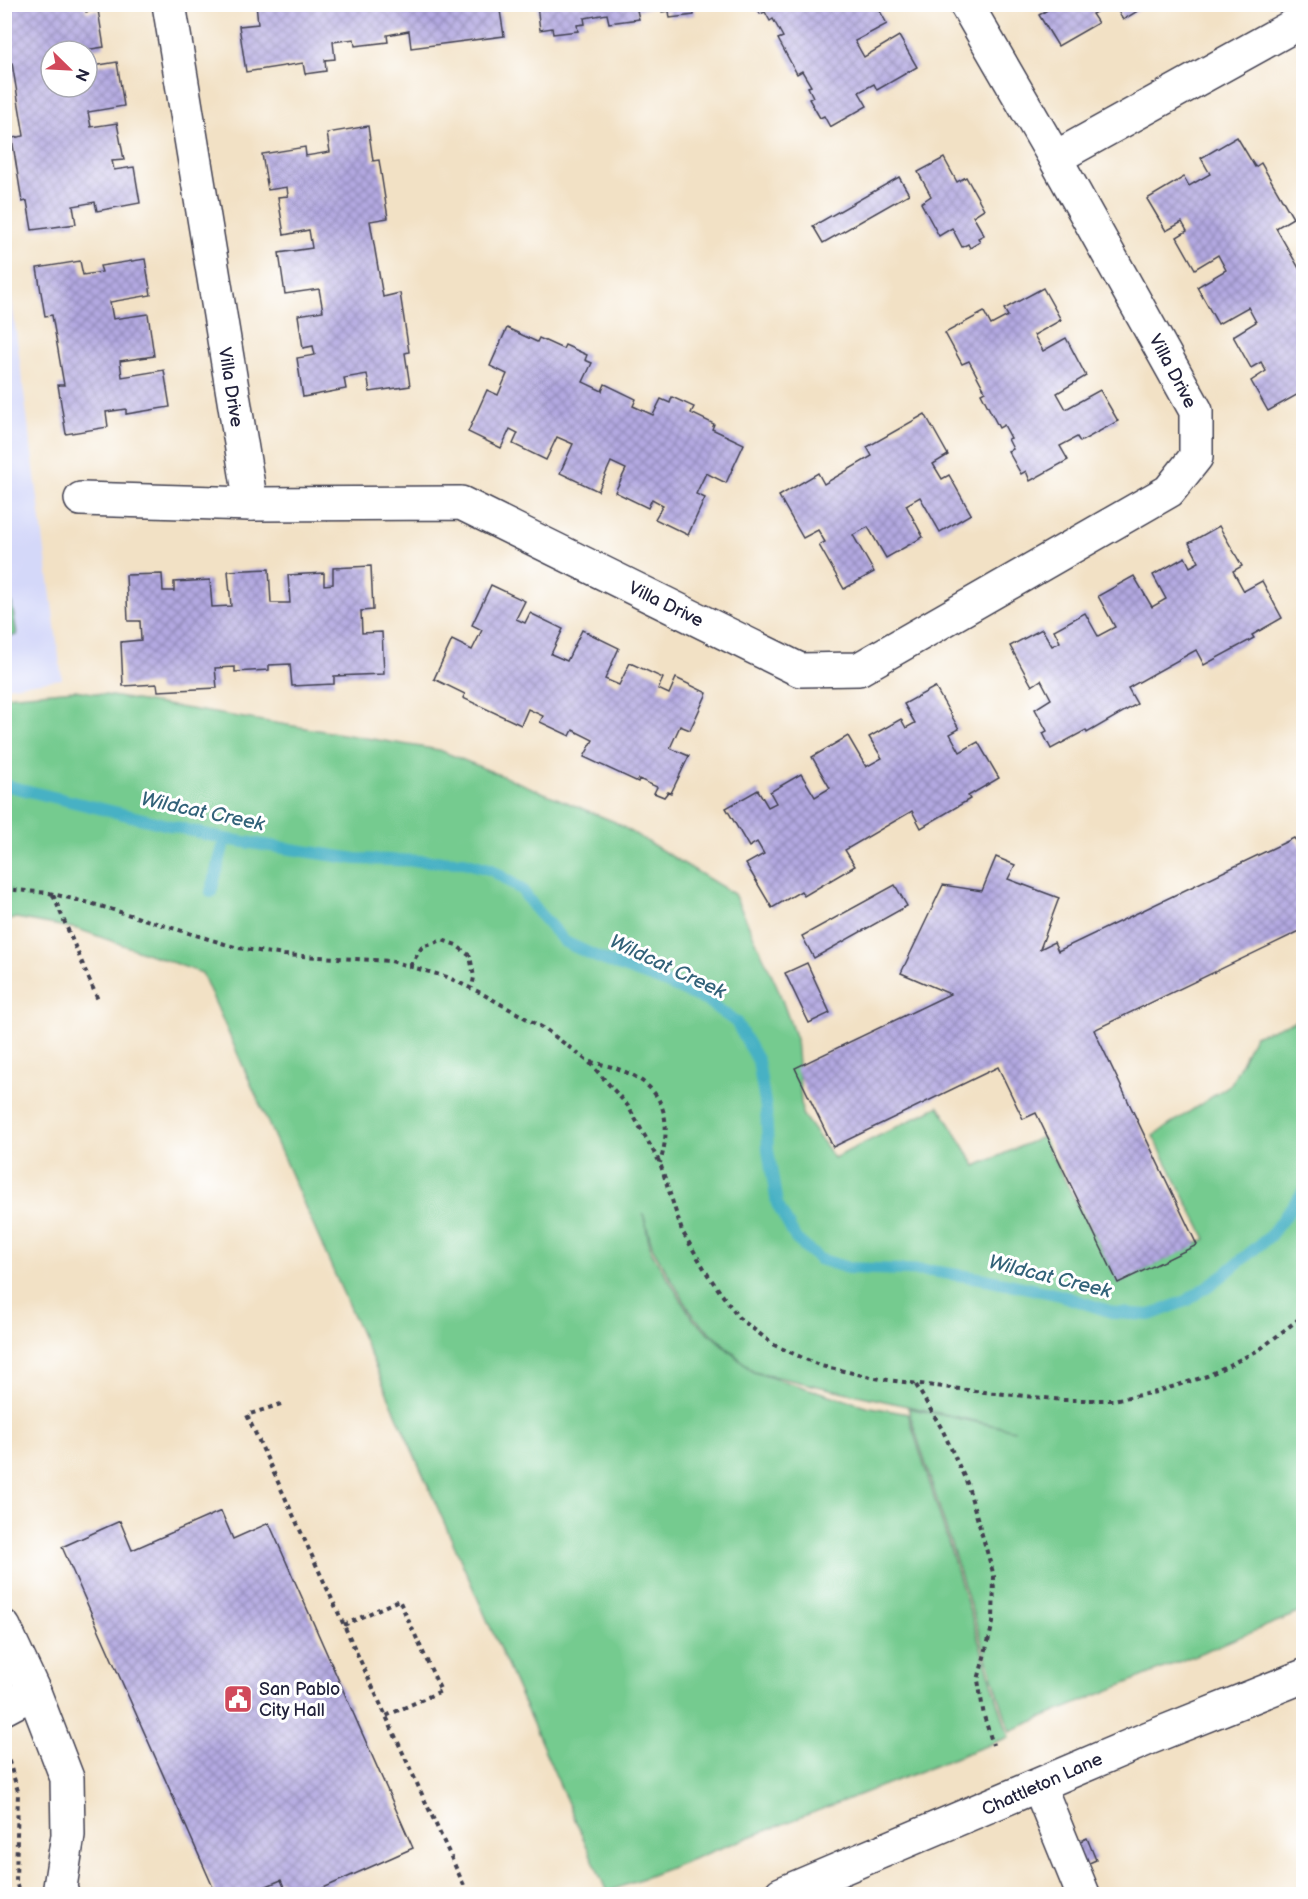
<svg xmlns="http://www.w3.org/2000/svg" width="1308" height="1899" font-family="'Balsamiq Sans',sans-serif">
	<defs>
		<pattern id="building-cross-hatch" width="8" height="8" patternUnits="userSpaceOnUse" patternTransform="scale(1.5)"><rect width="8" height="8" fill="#b3a9e1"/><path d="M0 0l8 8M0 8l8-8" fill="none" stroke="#9189b8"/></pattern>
	</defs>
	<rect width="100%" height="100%" fill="#fff"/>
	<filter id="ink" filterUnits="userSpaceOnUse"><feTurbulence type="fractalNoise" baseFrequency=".0167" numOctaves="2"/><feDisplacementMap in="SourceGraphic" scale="12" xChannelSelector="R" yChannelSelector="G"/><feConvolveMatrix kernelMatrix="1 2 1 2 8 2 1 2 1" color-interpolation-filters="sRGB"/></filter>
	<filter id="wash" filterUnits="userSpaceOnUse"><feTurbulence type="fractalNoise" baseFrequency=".008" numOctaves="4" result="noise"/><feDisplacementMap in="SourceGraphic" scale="24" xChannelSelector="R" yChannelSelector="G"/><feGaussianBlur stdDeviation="1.35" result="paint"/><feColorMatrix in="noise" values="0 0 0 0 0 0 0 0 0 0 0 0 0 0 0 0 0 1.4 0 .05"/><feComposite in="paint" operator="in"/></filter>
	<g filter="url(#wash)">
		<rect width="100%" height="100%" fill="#f2e1c5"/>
		<path fill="#d4d8f9" d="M 4,242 L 62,679 L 5,687 L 4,687 Z"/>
		<g fill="#75cb8f" stroke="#4c7665" stroke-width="1.5">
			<path d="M 4,558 L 17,635 L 5,637 L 4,637 Z"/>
			<path d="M 75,690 L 439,750 L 615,822 L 734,894 L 777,986 L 796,1039 L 802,1114 L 834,1158 L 939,1106 L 976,1166 L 1042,1137 L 1119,1283 L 1206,1239 L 1153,1136 L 1231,1084 L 1254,1036 L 1303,1018 L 1303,1611 L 1010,1731 L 908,1408 L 1015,1430 L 754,1372 L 694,1317 L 653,1249 L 643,1213 L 651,1251 L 693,1319 L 753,1372 L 866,1406 L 908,1414 L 1009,1737 L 607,1892 L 202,973 L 78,929 L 16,918 L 5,922 L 5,696 Z"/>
		</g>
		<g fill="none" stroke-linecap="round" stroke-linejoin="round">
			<g stroke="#46b1c4" stroke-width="12">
				<path d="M 4,785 L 225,839 L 356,859 L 464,862 L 492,870 L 522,890 L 537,911 L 565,942 L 599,958 L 662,981 L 707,1001 L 736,1022 L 758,1061 L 766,1109 L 768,1150 L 777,1204 L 796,1239 L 819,1259 L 848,1268 L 931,1271 L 986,1279 L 1060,1295 L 1115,1313 L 1150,1315 L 1188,1300 L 1222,1276 L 1269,1237 L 1304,1191"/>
				<path d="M 211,892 L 225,839"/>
			</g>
		</g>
		<g id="blocks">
			<g fill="url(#building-cross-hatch)">
				<path d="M 4,4 L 85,4 L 86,12 L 98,10 L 104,47 L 78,51 L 51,51 L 51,87 L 87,87 L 87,67 L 117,62 L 124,106 L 88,112 L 91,127 L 117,123 L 124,160 L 112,161 L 114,170 L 134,167 L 140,203 L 97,211 L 95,202 L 73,206 L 76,224 L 32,230 L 27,201 L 22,202 L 12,138 L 24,136 L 12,63 L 4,64 Z"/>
				<path d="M 256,4 L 499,4 L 504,36 L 411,48 L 409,31 L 387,35 L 388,42 L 355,46 L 354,39 L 333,42 L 335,59 L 325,60 L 326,71 L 305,74 L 303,63 L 246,72 L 239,26 L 258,24 Z"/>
				<path d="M 755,4 L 876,4 L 887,24 L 855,41 L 864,57 L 899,36 L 917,67 L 877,90 L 874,84 L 859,92 L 867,106 L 830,127 L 824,116 L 820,118 L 809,99 L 813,97 L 808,87 L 811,86 L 802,71 L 797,74 L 778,39 L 783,37 L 773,19 L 770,21 L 765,12 L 760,14 Z"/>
				<path d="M 1057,4 L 1110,4 L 1092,14 L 1098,23 L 1058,46 L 1039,15 Z"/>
				<path d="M 1114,4 L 1149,4 L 1123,20 Z"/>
				<path d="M 537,5 L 707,5 L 707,6 L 694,8 L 694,15 L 670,18 L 669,11 L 662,12 L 661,7 L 637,10 L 639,19 L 609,23 L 607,14 L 584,18 L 585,24 L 577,25 L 578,31 L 553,34 L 552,28 L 540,30 Z"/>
				<path d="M 368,126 L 373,161 L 379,160 L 388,218 L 370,221 L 383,297 L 400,293 L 409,352 L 405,353 L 410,386 L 370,392 L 367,374 L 344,378 L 346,389 L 303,397 L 297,358 L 315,355 L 313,346 L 303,348 L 298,315 L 323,311 L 319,289 L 285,294 L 279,253 L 312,248 L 309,230 L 284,235 L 278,197 L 288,196 L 287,187 L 268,190 L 262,154 L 305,147 L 306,156 L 330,152 L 327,133 Z"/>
				<path d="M 1237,137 L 1255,167 L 1261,163 L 1293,218 L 1276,228 L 1304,277 L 1304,379 L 1301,381 L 1304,391 L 1268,411 L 1251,381 L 1266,371 L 1261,362 L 1251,368 L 1233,336 L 1256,322 L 1248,307 L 1218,324 L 1197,287 L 1226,270 L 1218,255 L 1195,269 L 1177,237 L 1187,231 L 1182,222 L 1166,231 L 1147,199 L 1184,177 L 1189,186 L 1210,174 L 1201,158 Z"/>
				<path d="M 944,158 L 957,182 L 966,177 L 984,209 L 973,216 L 984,235 L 978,238 L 980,242 L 970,248 L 968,244 L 962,247 L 952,228 L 939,236 L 921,203 L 931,196 L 918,172 Z"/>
				<path d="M 899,177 L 909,194 L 823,243 L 813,226 Z"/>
				<path d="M 145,259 L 151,295 L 110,302 L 113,319 L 148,314 L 154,356 L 120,361 L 122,377 L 164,370 L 170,407 L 126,414 L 126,409 L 106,412 L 108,427 L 66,434 L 58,385 L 64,385 L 52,315 L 45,316 L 37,268 L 80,261 L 83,275 L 102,272 L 100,266 Z"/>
				<path d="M 1043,288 L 1061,320 L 1034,335 L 1043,351 L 1066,338 L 1086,376 L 1057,393 L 1066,409 L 1100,390 L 1118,421 L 1080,442 L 1077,437 L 1060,446 L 1068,460 L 1030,481 L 1026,471 L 1021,474 L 1008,451 L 1013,449 L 1008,439 L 1011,438 L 1004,425 L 999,428 L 981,393 L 985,391 L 969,361 L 962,364 L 945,333 L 984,312 L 991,325 L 1008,316 L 1004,309 Z"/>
				<path d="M 507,328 L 537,342 L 539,338 L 563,349 L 565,345 L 587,355 L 585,360 L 592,363 L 583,382 L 602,391 L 605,384 L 636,399 L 633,406 L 653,415 L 661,399 L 670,403 L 672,397 L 694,407 L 691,413 L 714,424 L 712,429 L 744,444 L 726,483 L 706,473 L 696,494 L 705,498 L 688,535 L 655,519 L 663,505 L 652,499 L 648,508 L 615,492 L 626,469 L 611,462 L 598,491 L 560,473 L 573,444 L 557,437 L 546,460 L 513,444 L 518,433 L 510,429 L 501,448 L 468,432 L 487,390 L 498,395 L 507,374 L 490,366 Z"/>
				<path d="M 925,414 L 948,455 L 933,464 L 942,479 L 949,475 L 971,514 L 940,532 L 920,497 L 906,505 L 923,537 L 886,558 L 868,527 L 853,535 L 874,572 L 844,589 L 819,545 L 825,542 L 818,530 L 803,538 L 779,496 L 818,473 L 824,484 L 872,456 L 867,447 Z"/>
				<path d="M 1219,526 L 1242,566 L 1233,571 L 1244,591 L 1262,581 L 1282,618 L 1252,635 L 1254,638 L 1204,665 L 1196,650 L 1128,688 L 1137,704 L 1087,733 L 1086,730 L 1051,749 L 1043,733 L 1047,731 L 1035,709 L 1051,699 L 1041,680 L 1032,686 L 1010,646 L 1042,629 L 1052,646 L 1060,642 L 1054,630 L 1085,613 L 1098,636 L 1115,627 L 1098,596 L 1134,576 L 1152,607 L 1166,599 L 1153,575 L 1185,557 L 1190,567 L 1199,562 L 1189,543 Z"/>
				<path d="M 371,566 L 373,610 L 361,611 L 362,633 L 382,632 L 384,674 L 334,676 L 334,684 L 292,686 L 290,664 L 269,665 L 269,670 L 235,672 L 235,667 L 215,668 L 217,688 L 158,691 L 157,684 L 123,686 L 121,642 L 141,640 L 140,621 L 128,621 L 126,575 L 162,574 L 163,591 L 174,591 L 174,582 L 210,580 L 212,607 L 231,606 L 228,571 L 269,569 L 271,603 L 290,603 L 288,575 L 324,573 L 324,585 L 333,584 L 333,568 Z"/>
				<path d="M 491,585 L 525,601 L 516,619 L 525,623 L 530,613 L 563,629 L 551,654 L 567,661 L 582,630 L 619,648 L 605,679 L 619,685 L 630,663 L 663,678 L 658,689 L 669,694 L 676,678 L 707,693 L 690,730 L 680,726 L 670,748 L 689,756 L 671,793 L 668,792 L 664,797 L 654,793 L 657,787 L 639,779 L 638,782 L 584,757 L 593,740 L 573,730 L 570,736 L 540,722 L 543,716 L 528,709 L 521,725 L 463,698 L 465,694 L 434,679 L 452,640 L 472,650 L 482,630 L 472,625 Z"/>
				<path d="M 935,687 L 959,729 L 950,734 L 960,752 L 978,742 L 999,778 L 968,796 L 970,799 L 921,828 L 912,811 L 845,850 L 855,866 L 804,896 L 801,891 L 772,908 L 746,864 L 764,854 L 757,842 L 749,847 L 726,808 L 758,790 L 768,807 L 776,803 L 770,792 L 801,774 L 815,797 L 830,788 L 812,757 L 848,736 L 866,767 L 882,758 L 869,737 L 901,719 L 906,728 L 915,723 L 904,704 Z"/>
				<path d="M 1294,838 L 1304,851 L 1304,929 L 1094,1030 L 1197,1245 L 1118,1283 L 1036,1113 L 1023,1119 L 998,1067 L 833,1147 L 795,1068 L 950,994 L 901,973 L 943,885 L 982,891 L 996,857 L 1015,865 L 1008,879 L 1059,898 L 1040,949 L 1054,942 L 1058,951 Z"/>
				<path d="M 895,885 L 907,906 L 814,958 L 802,936 Z"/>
				<path d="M 807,963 L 830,1013 L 809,1023 L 785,973 Z"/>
				<path d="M 221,1511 L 233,1539 L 269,1523 L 413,1848 L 310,1894 L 287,1894 L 281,1880 L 248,1894 L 216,1894 L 62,1547 L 120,1521 L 132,1550 Z"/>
				<path d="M 1087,1838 L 1096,1860 L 1080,1867 L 1071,1845 Z"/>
			</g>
		</g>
	</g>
	<g filter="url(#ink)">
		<use href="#blocks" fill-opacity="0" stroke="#413f50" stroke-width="1.5"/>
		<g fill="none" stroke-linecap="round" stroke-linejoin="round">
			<g stroke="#413f50" stroke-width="36">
				<g id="minor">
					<path d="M 169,4 L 251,504 L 461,503 L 800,670 L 859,669 L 1169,491 L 1196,457 L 1196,411 L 1055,158 L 966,4"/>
					<path d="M 1055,158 L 1304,20"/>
					<path d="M 81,499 L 251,504"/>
					<path d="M 4,1627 L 34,1692 L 67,1778 L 68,1835 L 60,1887 L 62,1894"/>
					<path d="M 4,1708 L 34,1692"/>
					<path d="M 1039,1786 L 1083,1894"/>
					<path d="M 781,1894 L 1149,1738 L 1304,1676"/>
				</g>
			</g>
			<g stroke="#413f50" stroke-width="4" stroke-dasharray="4.5 4.5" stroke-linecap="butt">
				<path d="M 4,889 L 49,893 L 97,905 L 238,948 L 284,955 L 391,961 L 447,977 L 481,993 L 545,1029 L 589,1062 L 628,1106 L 660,1163 L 682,1231 L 708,1275 L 738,1317 L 774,1345 L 821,1366 L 880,1379 L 975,1391 L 1064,1400 L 1113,1400 L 1156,1392 L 1207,1376 L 1259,1350 L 1304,1315"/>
				<path d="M 53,895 L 98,1000"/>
				<path d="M 410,966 L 422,947 L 442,940 L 456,945 L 470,956 L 474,977 L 472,988"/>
				<path d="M 590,1062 C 649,1072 679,1101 660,1163"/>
				<path d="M 916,1385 L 942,1429 L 967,1483 L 994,1576 L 993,1623 L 978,1680 L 984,1716 L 993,1745"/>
				<path d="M 281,1404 L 247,1415 L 468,1894"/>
				<path d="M 344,1625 L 399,1600 L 441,1691 L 386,1716"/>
				<path d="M 6,1752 L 18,1791 L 16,1882 L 20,1894"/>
			</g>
			<use href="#minor" stroke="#fff" stroke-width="33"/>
		</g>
	</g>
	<defs>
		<g id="civic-square" transform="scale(1.5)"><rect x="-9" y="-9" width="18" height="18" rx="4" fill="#d1495b" stroke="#fff"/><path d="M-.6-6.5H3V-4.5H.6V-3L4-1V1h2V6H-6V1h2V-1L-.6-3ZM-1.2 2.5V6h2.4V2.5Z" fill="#fff"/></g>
	</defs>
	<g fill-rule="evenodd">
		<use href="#civic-square" x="238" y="1699"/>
	</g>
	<g text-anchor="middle" stroke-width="6" stroke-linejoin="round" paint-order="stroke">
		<g font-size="18" fill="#22223b" stroke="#fff">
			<text transform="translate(1173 371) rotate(62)" y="6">Villa Drive</text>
			<text transform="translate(231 387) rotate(81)" y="6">Villa Drive</text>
			<text transform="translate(666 604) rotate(26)" y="6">Villa Drive</text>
			<text transform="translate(1042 1784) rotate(-24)" y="6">Chattleton Lane</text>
		</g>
		<g font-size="18" fill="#22223b" stroke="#fff" text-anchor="start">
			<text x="259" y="1695">San Pablo<tspan x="259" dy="21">City Hall</tspan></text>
		</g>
		<g font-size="20" font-style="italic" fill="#326279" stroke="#fff">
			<text transform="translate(203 811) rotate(12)" y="7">Wildcat Creek</text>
			<text transform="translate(668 966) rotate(25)" y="7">Wildcat Creek</text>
			<text transform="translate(1050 1276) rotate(14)" y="7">Wildcat Creek</text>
		</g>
	</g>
	<rect width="1308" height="1899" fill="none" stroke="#fff" stroke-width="24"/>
	<g transform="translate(69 69) rotate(114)"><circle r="28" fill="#ffffff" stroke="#a7a7b1" stroke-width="1.5"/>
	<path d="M0-4.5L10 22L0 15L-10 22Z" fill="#d1495b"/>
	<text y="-9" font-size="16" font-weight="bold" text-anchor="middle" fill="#22223b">N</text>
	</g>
</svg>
